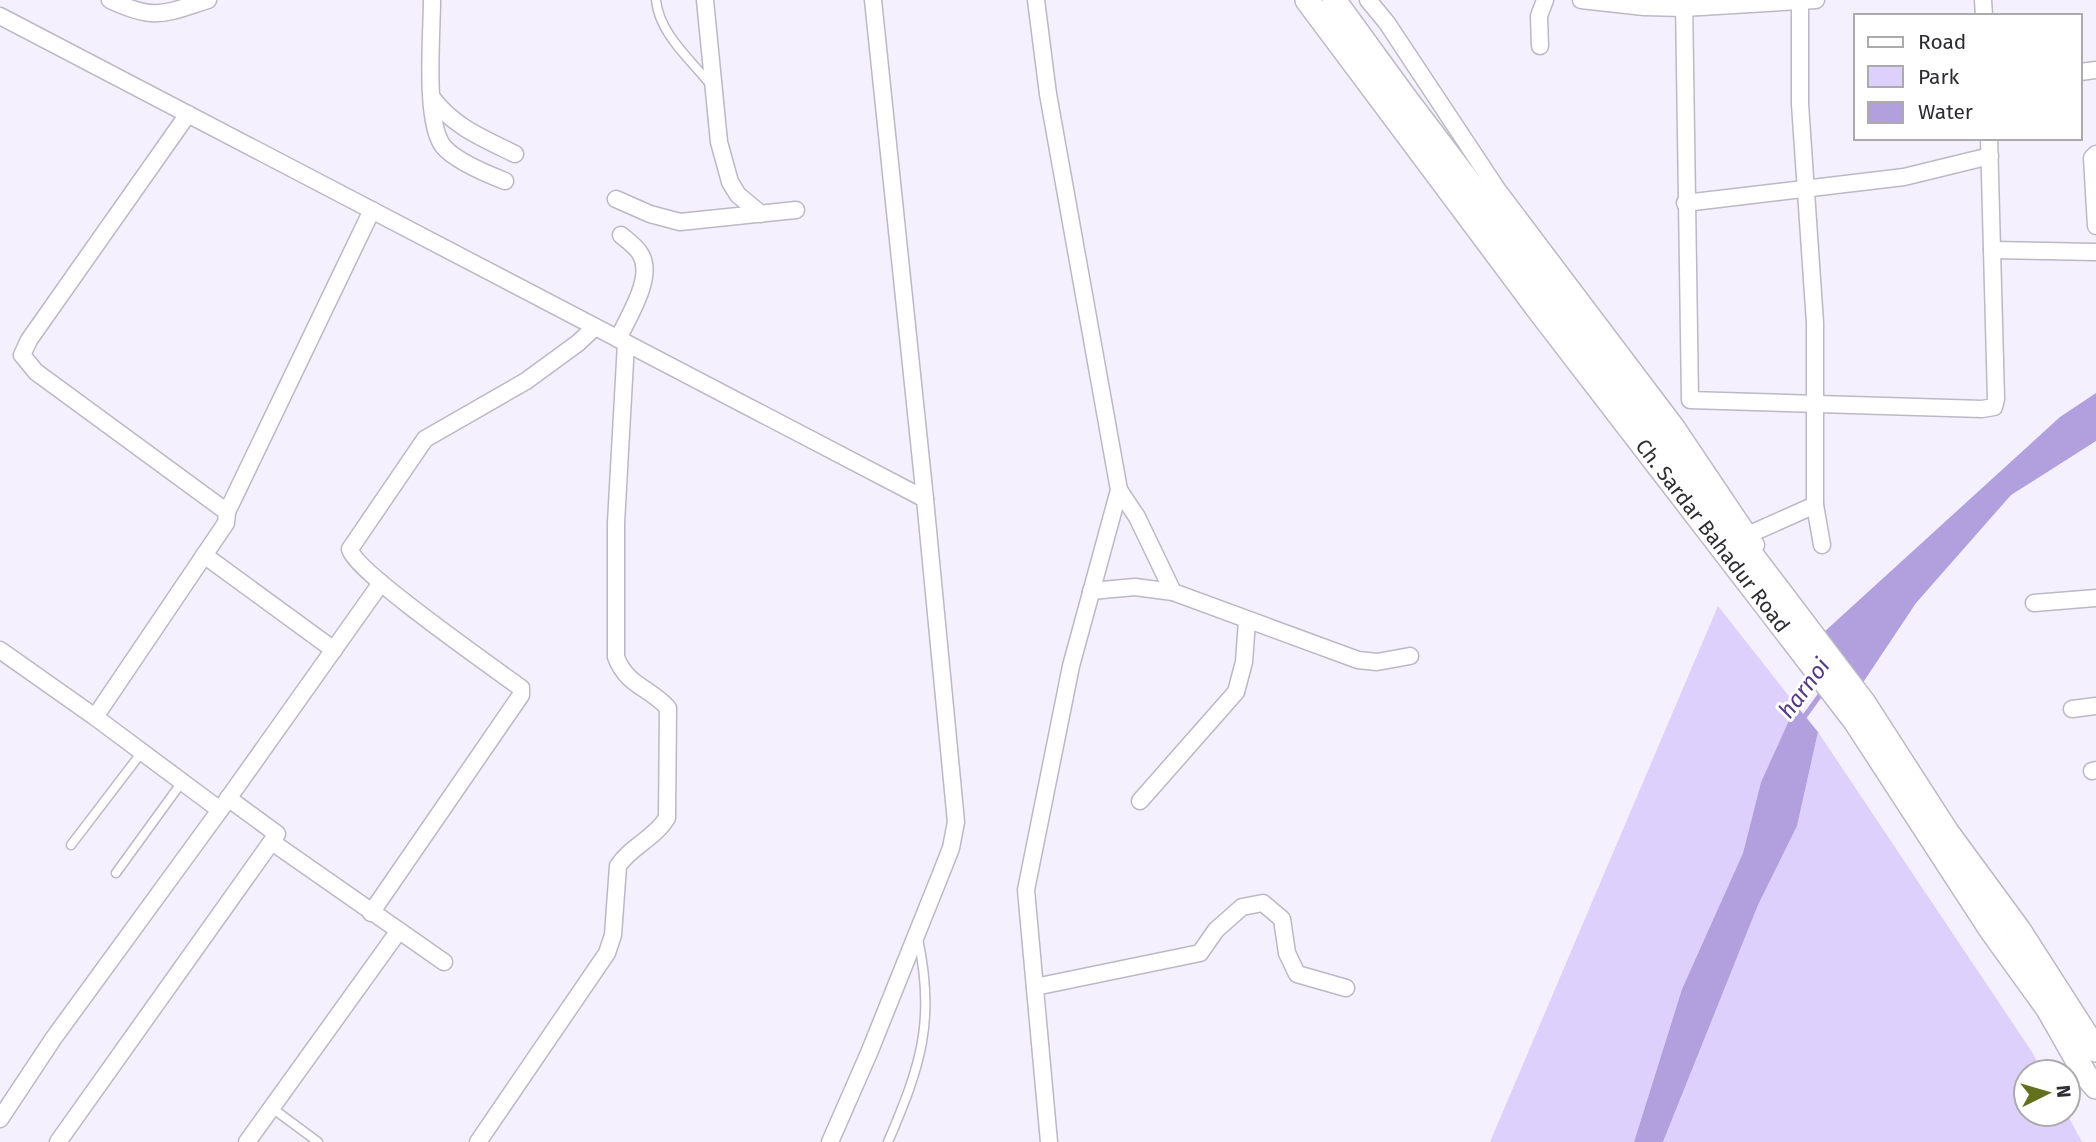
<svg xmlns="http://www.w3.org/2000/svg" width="2096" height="1142" font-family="'Fira Sans',sans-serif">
	<rect width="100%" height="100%" fill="#f4f0fe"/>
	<g fill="#ddd0fd">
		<path d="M 1718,606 L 1796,705 L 1761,782 L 1743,853 L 1682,989 L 1634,1142 L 1490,1142 Z"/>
		<path d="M 1818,732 L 2032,1052 L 2043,1072 L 2026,1072 L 2026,1114 L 2067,1114 L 2082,1142 L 1663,1142 L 1758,905 L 1797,826 Z"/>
	</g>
	<g fill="#b29fde">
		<path d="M 2096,393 L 2096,441 L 2011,495 L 1916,603 L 1862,684 L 1823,633 L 2060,417 Z"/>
		<path d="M 1796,705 L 1818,732 L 1797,826 L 1758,905 L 1663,1142 L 1634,1142 L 1682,989 L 1743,853 L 1761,782 Z"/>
	</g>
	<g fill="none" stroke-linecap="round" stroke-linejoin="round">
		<path stroke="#b29fde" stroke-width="5" d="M 1802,720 L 1823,691"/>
		<g stroke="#bcb8c6" stroke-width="11">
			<g id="lane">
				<path d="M 656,0 C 659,33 690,59 710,84"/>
				<path d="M 71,845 L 142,752"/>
				<path d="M 116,873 L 182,782"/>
				<path d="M 272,1108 L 318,1142"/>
				<path d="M 888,1142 C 920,1067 936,1022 918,939"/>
			</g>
		</g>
		<g stroke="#bcb8c6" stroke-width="19">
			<g id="street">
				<path d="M 110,0 C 155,21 163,14 208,0"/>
				<path d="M 432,0 C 432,34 424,121 443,146 C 455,161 487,174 505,181"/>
				<path d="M 705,0 L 719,142 L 730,182 L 738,195 L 761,214"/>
				<path d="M 1036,0 L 1048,94 L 1119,490 L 1071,666 L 1026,890 L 1049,1142"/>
				<path d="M 1368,0 L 1387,23 L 1497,189 L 1676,426 L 1756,545"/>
				<path d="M 1581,0 L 1644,7 L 1684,8 L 1816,0"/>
				<path d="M 1684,0 L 1690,400 L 1982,409 L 1994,407 L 1996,399 L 1989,138"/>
				<path d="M 1800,0 L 1800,104 L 1815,323 L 1815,505 L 1822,545"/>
				<path d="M 1983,0 L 1984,16"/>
				<path d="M 0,16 L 925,499"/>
				<path d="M 1540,46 L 1539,16 L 1545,0"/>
				<path d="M 2080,72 L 2096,70"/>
				<path d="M 433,99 C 454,127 485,139 515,154"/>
				<path d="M 2096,154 L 2092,158 L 2096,226"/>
				<path d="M 616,199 L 650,214 L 680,222 L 796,210"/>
				<path d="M 1685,203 L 1904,177 L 1990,156"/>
				<path d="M 1992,250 L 2096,252"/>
				<path d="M 618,339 C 628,317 654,278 641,255 C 637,247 628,241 621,235"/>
				<path d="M 1119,490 L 1137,517 L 1173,592"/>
				<path d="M 227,512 L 372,210"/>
				<path d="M 1750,534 L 1815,505"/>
				<path d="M 204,555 L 334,650"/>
				<path d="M 1091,591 L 1135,587 L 1173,592 L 1358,660 L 1377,662 L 1410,656"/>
				<path d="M 2034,603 L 2096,598"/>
				<path d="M 0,650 L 95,717 L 220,810"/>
				<path d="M 2072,709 L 2096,706"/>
				<path d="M 95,717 L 226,523 L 227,512 L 36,372 L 22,355 L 29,340 L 188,114"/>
				<path d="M 2092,771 L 2096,770"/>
				<path d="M 1140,801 L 1236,692 L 1244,662 L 1247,621"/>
				<path d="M 272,842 L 444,962"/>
				<path d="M 371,913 L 521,695 L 521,688 C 494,668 354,571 350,549 L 425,439 L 526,381 L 578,343 L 595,327"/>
				<path d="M 1035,987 L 1200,953 L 1216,930 L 1242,907 L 1263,903 L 1282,919 L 1287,953 L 1297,974 L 1346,988"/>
				<path d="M 0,1119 L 53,1039 L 220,810 L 381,583"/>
				<path d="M 58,1142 L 277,834 L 228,798"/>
				<path d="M 247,1142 L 398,932"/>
				<path d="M 478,1142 L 607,953 L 613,935 L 618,866 C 631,846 654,839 667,818 L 668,708 C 649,687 627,686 616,657 L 616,523 L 626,343"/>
				<path d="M 830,1142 L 869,1053 L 942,871 L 951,848 L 956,822 L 925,499 L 873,0"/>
			</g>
		</g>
		<g stroke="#bcb8c6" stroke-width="26">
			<g id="secondary">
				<path id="s1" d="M 1307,0 L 1541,313 L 1855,721 L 1991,930 L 2048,1009 L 2085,1074 L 2096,1087"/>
				<path d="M 1334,0 L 1403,95 L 1864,703 L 1947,832 L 2019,930 L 2096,1050"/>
			</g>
		</g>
		<use href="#lane" stroke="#fff" stroke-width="8"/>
		<use href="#street" stroke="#fff" stroke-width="16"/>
		<use href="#secondary" stroke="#fff" stroke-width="23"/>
	</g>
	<g text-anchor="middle" stroke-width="6" stroke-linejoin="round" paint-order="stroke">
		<g font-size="21" fill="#2e2c31" stroke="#fff">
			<text dy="7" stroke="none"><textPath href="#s1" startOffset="672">Ch. Sardar Bahadur Road</textPath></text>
		</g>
		<g font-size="23" font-style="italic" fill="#563985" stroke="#fff">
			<text transform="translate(1804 688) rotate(-53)" y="8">harnoi</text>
		</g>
	</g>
	<rect x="1854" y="14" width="228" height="126" fill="#ffffff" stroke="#ababad" stroke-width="2"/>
	<rect x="1868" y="37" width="35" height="10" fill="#ffffff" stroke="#ababad" stroke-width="2"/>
	<text x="1918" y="49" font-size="21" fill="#2e2c31">Road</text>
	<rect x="1868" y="66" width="35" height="21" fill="#ddd0fd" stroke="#ababad" stroke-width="2"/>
	<text x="1918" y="84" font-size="21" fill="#2e2c31">Park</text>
	<rect x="1868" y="102" width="35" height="21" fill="#b29fde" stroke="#ababad" stroke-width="2"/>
	<text x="1918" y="119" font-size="21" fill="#2e2c31">Water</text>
	<g transform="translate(2047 1093) rotate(85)"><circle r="33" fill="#ffffff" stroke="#ababad" stroke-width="2"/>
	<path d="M0-5L12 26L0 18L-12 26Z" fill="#63711c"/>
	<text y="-10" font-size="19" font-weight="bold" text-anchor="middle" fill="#2e2c31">N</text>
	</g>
</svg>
